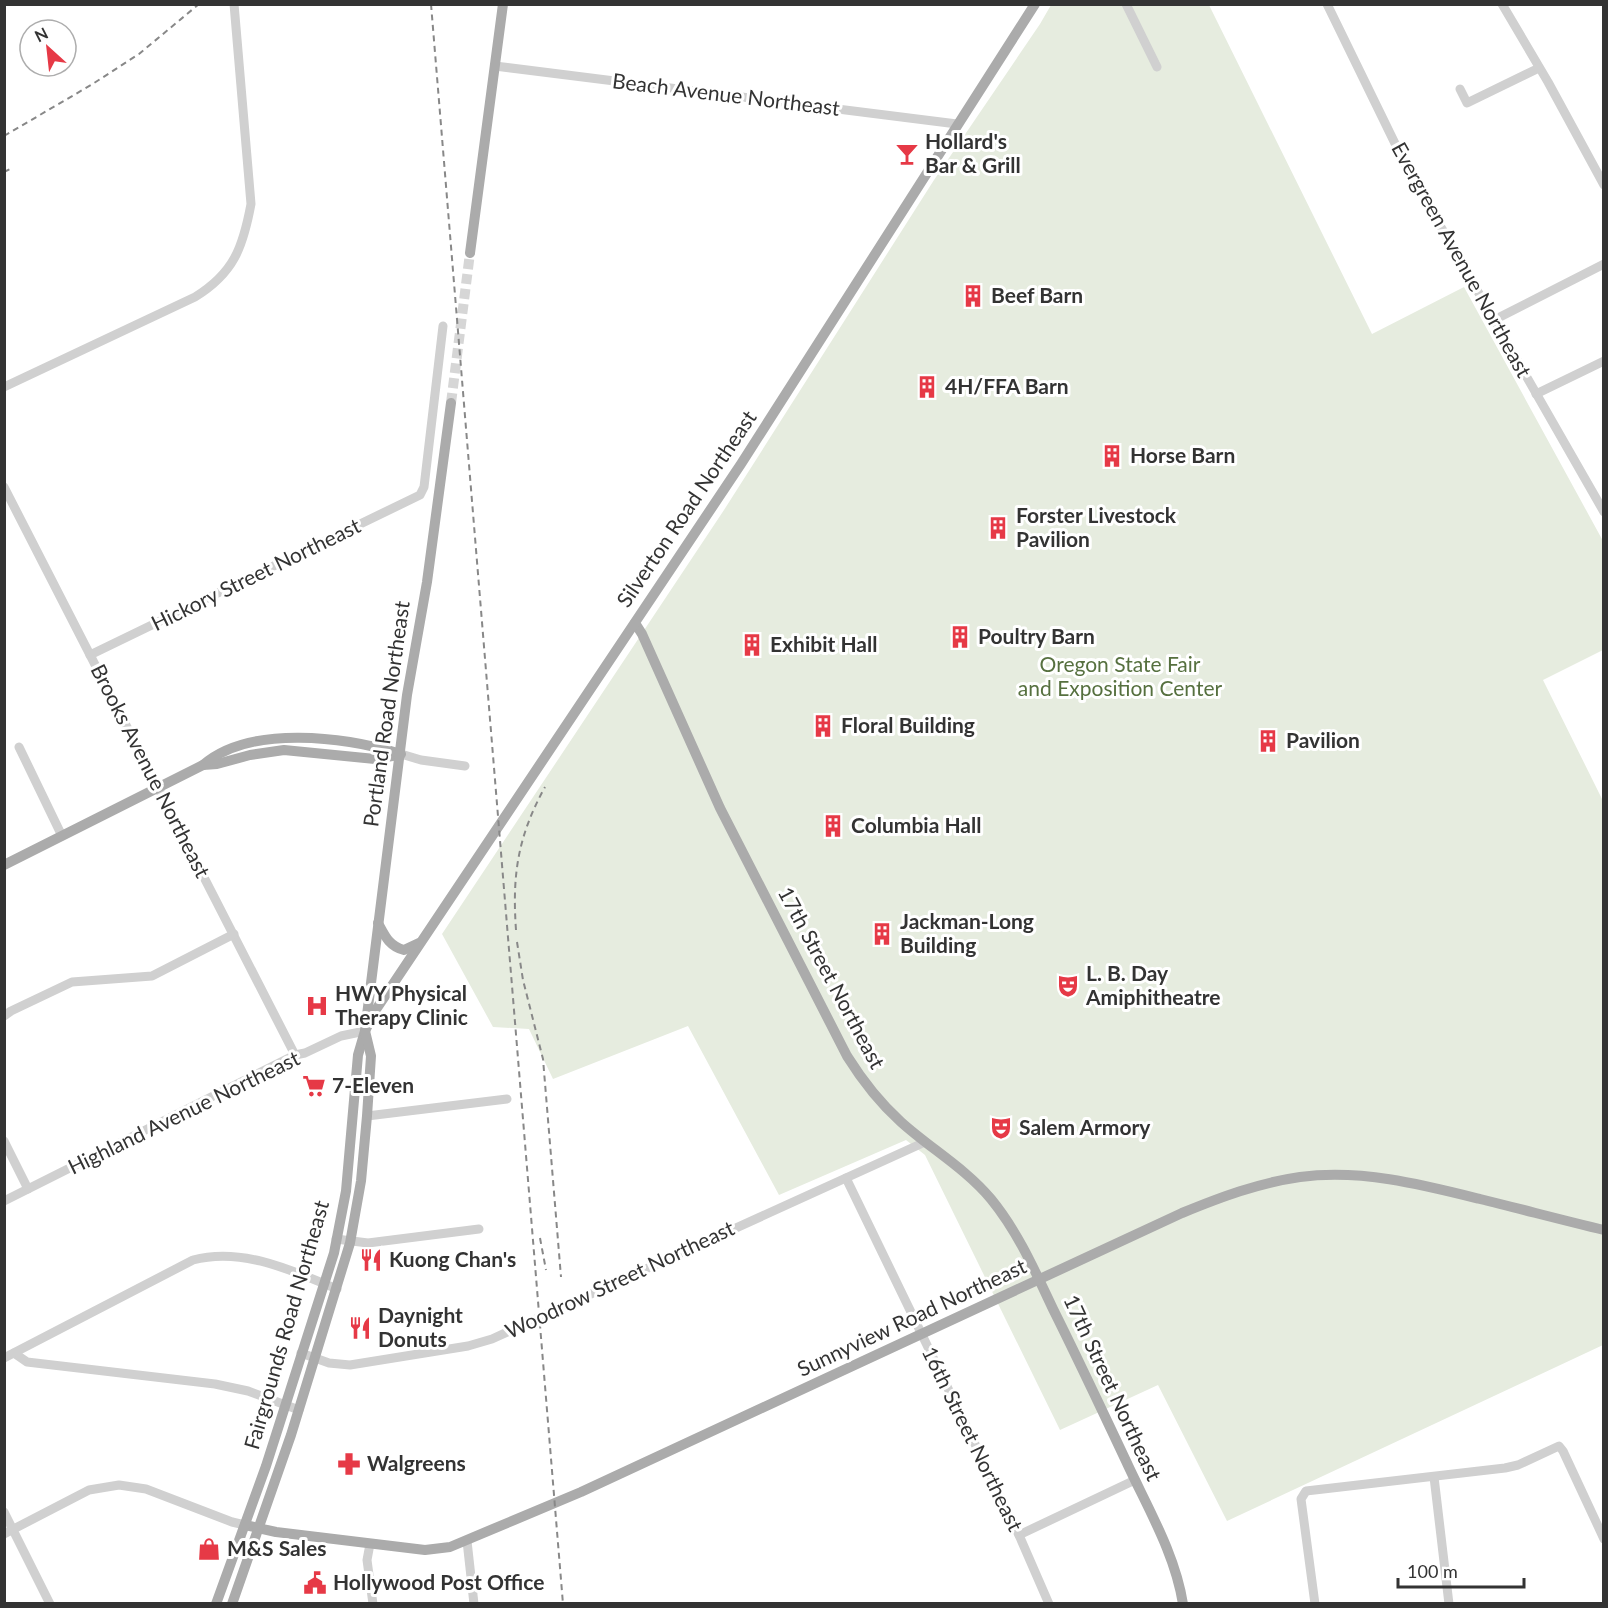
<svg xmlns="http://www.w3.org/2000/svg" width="1608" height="1608" font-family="Lato,sans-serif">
	<rect width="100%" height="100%" fill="#fff"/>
	<path fill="#e6ecdf" d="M 1051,5 L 1209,5 L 1372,334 L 1464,287 L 1603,541 L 1603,650 L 1543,680 L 1603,801 L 1603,1345 L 1227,1521 L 1158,1385 L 1060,1430 L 925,1155 L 906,1140 L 779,1195 L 688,1026 L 553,1079 L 529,1029 L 493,1027 L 442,934 L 724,510 L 934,180 L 1040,24 Z"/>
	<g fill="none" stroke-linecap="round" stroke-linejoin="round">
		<path stroke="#d6d6d6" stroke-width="10" stroke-dasharray="10 5" stroke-linecap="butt" d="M 451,403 L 470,253"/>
		<g stroke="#d0d0d0" stroke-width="9">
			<path d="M 1126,4 L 1157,67"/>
			<path d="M 1327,4 L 1406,166 L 1604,512"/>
			<path d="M 1502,4 L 1548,82 L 1604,185"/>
			<path d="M 495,66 L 957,124"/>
			<path d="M 1460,89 L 1467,103 L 1539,68"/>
			<path d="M 1494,320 L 1604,264"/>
			<path d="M 4,387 L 195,297 C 234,273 243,247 251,204 L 234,4"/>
			<path d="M 1536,394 L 1604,361"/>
			<path d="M 4,487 L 295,1055"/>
			<path d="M 90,655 L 420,495 L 424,487 L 443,326"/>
			<path d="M 19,747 L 62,836"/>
			<path d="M 401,754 L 421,760 L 465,766"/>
			<path d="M 4,1016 L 11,1011 L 72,982 L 152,976 L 234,934"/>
			<path d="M 367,1116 L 507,1099"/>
			<path d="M 4,1141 L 28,1189"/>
			<path d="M 846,1178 L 1019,1535 L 1049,1604"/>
			<path d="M 4,1201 L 295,1055 L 305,1053 L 341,1036 L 365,1031"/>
			<path d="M 336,1239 L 368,1243 L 479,1229"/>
			<path d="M 14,1353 L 27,1362 L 215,1384 L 248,1391 L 299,1410"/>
			<path d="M 301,1353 L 329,1363 L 350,1365 L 468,1346 L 492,1339 L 925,1142"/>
			<path d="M 4,1358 L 193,1260 C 242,1247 291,1270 337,1289"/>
			<path d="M 1434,1477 L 1449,1604"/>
			<path d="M 4,1512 L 50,1604"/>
			<path d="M 4,1534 L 89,1490 L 119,1485 L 146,1489 L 232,1522 L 245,1525"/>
			<path d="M 1019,1535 L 1135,1480"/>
			<path d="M 467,1541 L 474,1604"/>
			<path d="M 370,1544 L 367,1560 L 373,1604"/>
			<path d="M 1315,1604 L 1301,1499 L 1306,1491 L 1505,1468 L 1518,1465 L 1559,1446 L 1563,1451 L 1604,1539"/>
		</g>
		<g stroke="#ababab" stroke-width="10">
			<path d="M 470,253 L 503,4"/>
			<path d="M 635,623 L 642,634 L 720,808 L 847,1056 C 862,1080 880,1103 901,1122 C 931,1149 965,1168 991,1199 C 1018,1232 1035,1271 1053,1309 C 1078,1359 1102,1410 1126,1461 C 1147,1507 1175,1553 1183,1604"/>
			<path d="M 203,765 L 217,764 L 250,755 L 284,750 L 375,759 L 398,755"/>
			<path d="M 4,865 L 203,765 C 250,724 346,737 401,754"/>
			<path d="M 378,923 C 385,936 389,946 404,950 L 419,943"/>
			<path d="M 245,1525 L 276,1532 L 425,1550 L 450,1547 L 581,1492 L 1182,1213 C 1221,1197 1258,1183 1300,1177 C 1361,1169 1420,1184 1480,1199 C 1521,1209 1562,1220 1604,1230"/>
			<path d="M 216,1604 L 266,1466 L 334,1253 L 346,1191 L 358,1055 L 365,1031 L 375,1011 L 741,464 L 1035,4"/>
			<path d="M 232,1604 L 291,1435 L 350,1243 L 361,1181 L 367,1116 L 371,1056 L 365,1031 L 407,695 L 427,582 L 451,403"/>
		</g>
		<g stroke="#888" stroke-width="2" stroke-dasharray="6 4.5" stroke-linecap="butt">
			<path d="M 431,4 L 563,1604"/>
			<path d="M 4,136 L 91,85 L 139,54 L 199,4"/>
			<path d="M 4,172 L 12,168"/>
			<path d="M 516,930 C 512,874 518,836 545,787"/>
			<path d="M 517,942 L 523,980 L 543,1059 L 561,1277"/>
			<path d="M 540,1238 L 546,1270"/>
		</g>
	</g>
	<defs>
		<g id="bar-bare" transform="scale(1.8)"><path d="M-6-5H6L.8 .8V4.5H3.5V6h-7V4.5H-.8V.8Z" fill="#e63946" stroke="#fff" stroke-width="2.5" paint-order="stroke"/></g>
		<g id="building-bare" transform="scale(1.8)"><path d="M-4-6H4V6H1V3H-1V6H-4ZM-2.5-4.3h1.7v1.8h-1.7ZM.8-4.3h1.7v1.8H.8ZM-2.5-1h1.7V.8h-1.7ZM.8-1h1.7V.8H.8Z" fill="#e63946" stroke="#fff" stroke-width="2.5" paint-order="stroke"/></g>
		<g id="theatre-bare" transform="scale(1.8)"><path d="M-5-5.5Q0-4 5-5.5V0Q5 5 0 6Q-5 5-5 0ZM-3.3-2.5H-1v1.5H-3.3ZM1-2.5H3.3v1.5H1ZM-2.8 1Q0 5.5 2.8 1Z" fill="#e63946" stroke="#fff" stroke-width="2.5" paint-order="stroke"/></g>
		<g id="hospital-bare" transform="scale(1.8)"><path d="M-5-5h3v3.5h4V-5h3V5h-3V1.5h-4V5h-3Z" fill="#e63946" stroke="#fff" stroke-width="2.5" paint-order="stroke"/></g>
		<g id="supermarket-bare" transform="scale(1.8)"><path d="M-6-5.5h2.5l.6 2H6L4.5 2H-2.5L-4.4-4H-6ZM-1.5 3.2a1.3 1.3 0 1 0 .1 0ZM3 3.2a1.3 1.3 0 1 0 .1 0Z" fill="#e63946" stroke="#fff" stroke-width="2.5" paint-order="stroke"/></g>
		<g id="restaurant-bare" transform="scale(1.8)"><path d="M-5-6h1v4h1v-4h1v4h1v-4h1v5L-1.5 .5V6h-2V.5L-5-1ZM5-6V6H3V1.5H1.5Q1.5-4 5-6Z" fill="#e63946" stroke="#fff" stroke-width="2.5" paint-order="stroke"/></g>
		<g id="pharmacy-bare" transform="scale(1.8)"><path d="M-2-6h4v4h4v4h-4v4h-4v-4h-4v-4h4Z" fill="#e63946" stroke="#fff" stroke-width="2.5" paint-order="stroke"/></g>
		<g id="shop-bare" transform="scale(1.8)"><path d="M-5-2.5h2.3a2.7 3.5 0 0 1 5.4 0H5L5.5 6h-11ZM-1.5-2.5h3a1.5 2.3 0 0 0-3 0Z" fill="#e63946" stroke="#fff" stroke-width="2.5" paint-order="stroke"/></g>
		<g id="civic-bare" transform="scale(1.8)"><path d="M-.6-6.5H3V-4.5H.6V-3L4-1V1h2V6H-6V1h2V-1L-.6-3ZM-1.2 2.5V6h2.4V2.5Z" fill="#e63946" stroke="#fff" stroke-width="2.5" paint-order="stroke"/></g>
	</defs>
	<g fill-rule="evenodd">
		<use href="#bar-bare" x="907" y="154"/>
		<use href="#building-bare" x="973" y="296"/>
		<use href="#building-bare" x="927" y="387"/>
		<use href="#building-bare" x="1112" y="456"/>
		<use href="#building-bare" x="998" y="528"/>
		<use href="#building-bare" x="960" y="637"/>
		<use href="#building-bare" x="752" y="645"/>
		<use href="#building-bare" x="823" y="726"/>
		<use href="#building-bare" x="1268" y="741"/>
		<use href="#building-bare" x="833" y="826"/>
		<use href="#building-bare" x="882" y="934"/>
		<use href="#theatre-bare" x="1068" y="986"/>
		<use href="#hospital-bare" x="317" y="1006"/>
		<use href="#supermarket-bare" x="314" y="1086"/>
		<use href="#theatre-bare" x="1001" y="1128"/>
		<use href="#restaurant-bare" x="371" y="1260"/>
		<use href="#restaurant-bare" x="360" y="1328"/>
		<use href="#pharmacy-bare" x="349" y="1464"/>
		<use href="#shop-bare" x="209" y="1549"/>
		<use href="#civic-bare" x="315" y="1583"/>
	</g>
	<g text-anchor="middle" stroke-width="6" stroke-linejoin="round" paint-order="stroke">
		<g font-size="21" fill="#333" stroke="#fff">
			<text transform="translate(726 95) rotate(7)" y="7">Beach Avenue Northeast</text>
			<text transform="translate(1461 260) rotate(61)" y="7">Evergreen Avenue Northeast</text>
			<text transform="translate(687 509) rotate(-56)" y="7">Silverton Road Northeast</text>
			<text transform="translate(256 575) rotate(-26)" y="7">Hickory Street Northeast</text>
			<text transform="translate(387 714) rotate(-82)" y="7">Portland Road Northeast</text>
			<text transform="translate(150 771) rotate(63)" y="7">Brooks Avenue Northeast</text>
			<text transform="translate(831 978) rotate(62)" y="7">17th Street Northeast</text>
			<text transform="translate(184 1113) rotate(-26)" y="7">Highland Avenue Northeast</text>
			<text transform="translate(620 1280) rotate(-25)" y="7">Woodrow Street Northeast</text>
			<text transform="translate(912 1318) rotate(-25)" y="7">Sunnyview Road Northeast</text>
			<text transform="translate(287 1325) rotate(-74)" y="7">Fairgrounds Road Northeast</text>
			<text transform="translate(1112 1388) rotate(65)" y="7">17th Street Northeast</text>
			<text transform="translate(972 1439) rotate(64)" y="7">16th Street Northeast</text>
		</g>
		<g font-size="21" font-weight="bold" fill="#333" stroke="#fff" text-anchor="start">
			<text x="925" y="149">Hollard's<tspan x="925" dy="24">Bar &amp; Grill</tspan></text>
			<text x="991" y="303">Beef Barn</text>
			<text x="945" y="394">4H/FFA Barn</text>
			<text x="1130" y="463">Horse Barn</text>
			<text x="1016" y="523">Forster Livestock<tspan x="1016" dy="24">Pavilion</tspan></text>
			<text x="978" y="644">Poultry Barn</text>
			<text x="770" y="652">Exhibit Hall</text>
			<text x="841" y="733">Floral Building</text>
			<text x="1286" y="748">Pavilion</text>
			<text x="851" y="833">Columbia Hall</text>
			<text x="900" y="929">Jackman-Long<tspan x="900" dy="24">Building</tspan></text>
			<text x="1086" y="981">L. B. Day<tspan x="1086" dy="24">Amiphitheatre</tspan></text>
			<text x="335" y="1001">HWY Physical<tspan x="335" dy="24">Therapy Clinic</tspan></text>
			<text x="332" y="1093">7-Eleven</text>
			<text x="1019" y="1135">Salem Armory</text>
			<text x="389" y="1267">Kuong Chan's</text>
			<text x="378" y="1323">Daynight<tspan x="378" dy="24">Donuts</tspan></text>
			<text x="367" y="1471">Walgreens</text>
			<text x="227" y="1556">M&amp;S Sales</text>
			<text x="333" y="1590">Hollywood Post Office</text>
		</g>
		<g font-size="21" fill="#56703f" stroke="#fff">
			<text x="1120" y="672">Oregon State Fair<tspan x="1120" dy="24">and Exposition Center</tspan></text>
		</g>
	</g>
	<rect width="1608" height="1608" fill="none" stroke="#333333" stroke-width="12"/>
	<g transform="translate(48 48) rotate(333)"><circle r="28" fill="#ffffff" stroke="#adadad" stroke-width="1.5"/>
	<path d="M0-4.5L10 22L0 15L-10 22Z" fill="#e63946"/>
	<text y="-9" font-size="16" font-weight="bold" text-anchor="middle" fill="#333333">N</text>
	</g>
	<path d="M1398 1578v9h126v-9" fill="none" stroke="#333333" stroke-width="3"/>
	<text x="1407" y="1578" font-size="18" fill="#333333" stroke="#ffffff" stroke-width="4.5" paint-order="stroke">100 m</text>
</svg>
